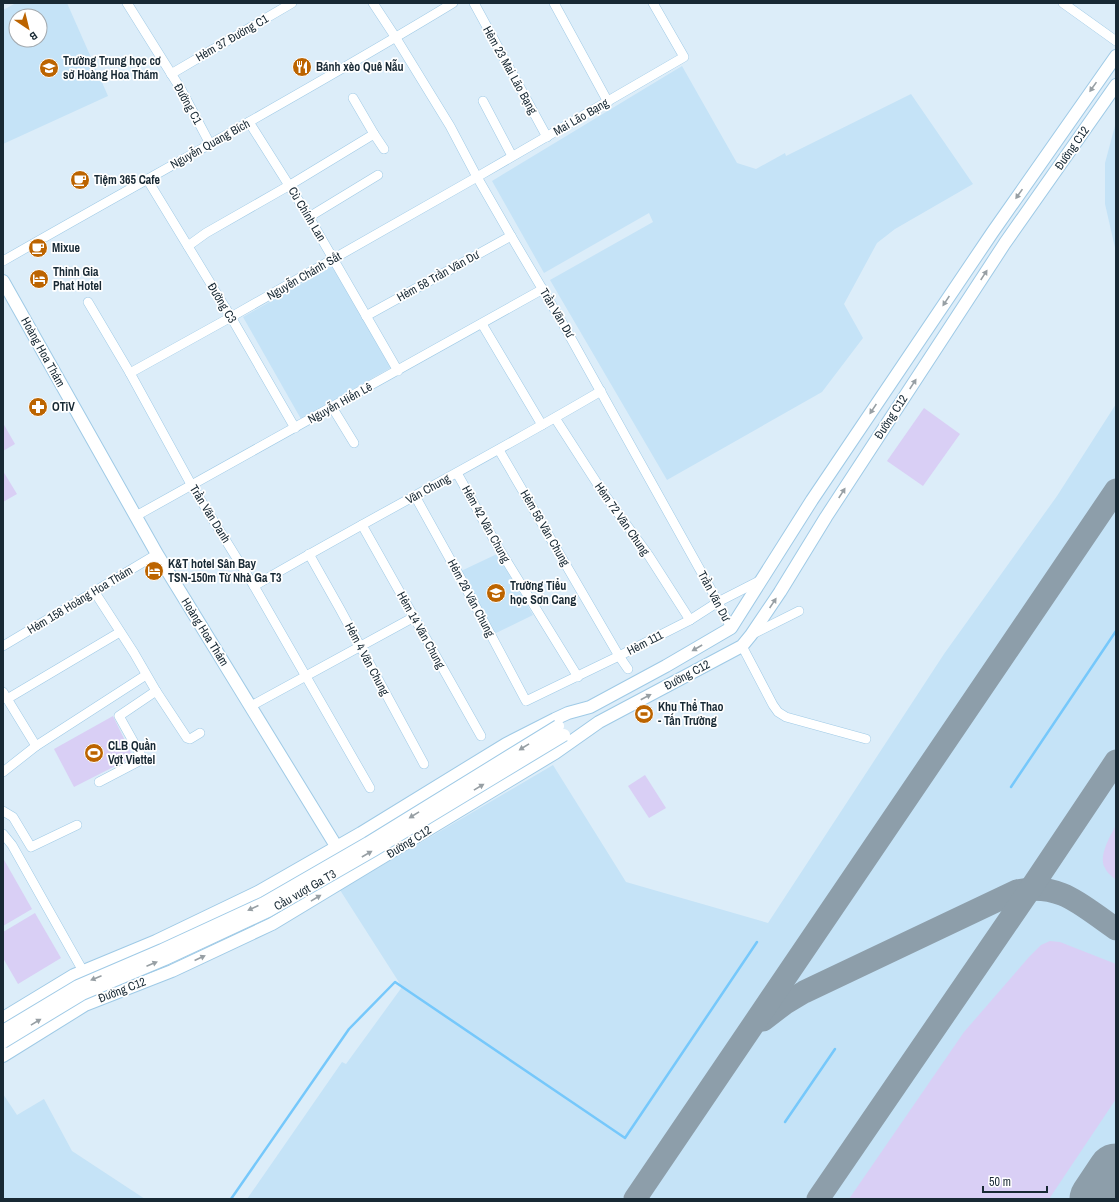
<svg xmlns="http://www.w3.org/2000/svg" width="1119" height="1202" font-family="'Archivo Narrow',sans-serif">
	<rect width="100%" height="100%" fill="#dcedf9"/>
	<g fill="#c5e3f7" fill-rule="evenodd">
		<path d="M 16,3 L 67,3 L 108,96 L 3,144 L 3,10 ZM 16,16 L 40,16 L 40,40 L 16,40 Z"/>
		<path d="M 682,66 L 737,163 L 756,169 L 785,153 L 786,156 L 911,94 L 973,184 L 895,229 L 877,243 L 844,304 L 863,338 L 822,392 L 667,480 L 550,280 L 653,222 L 649,213 L 544,273 L 492,181 Z"/>
		<path d="M 1116,122 L 1116,252 L 1105,204 L 1105,163 Z"/>
		<path d="M 334,265 L 392,367 L 301,419 L 243,317 Z"/>
		<path d="M 1116,404 L 1116,1199 L 247,1199 L 342,1062 L 346,1064 L 402,987 L 340,890 L 553,765 L 626,882 L 768,923 L 944,654 L 1057,496 Z"/>
		<path d="M 497,554 L 533,615 L 494,634 L 461,571 Z"/>
		<path d="M 3,1094 L 17,1115 L 44,1099 L 72,1151 L 145,1199 L 3,1199 Z"/>
	</g>
	<g fill="#d9cff5">
		<path d="M 924,408 L 960,434 L 923,486 L 887,461 Z"/>
		<path d="M 3,423 L 15,444 L 3,451 Z"/>
		<path d="M 3,471 L 17,494 L 3,502 Z"/>
		<path d="M 113,716 L 133,757 L 74,787 L 54,749 Z"/>
		<path d="M 645,775 L 666,808 L 649,818 L 628,786 Z"/>
		<path d="M 1116,825 L 1116,880 C 1112,876 1107,873 1105,868 C 1098,856 1110,837 1116,825 Z"/>
		<path d="M 3,858 L 32,909 L 3,926 Z"/>
		<path d="M 35,913 L 61,958 L 18,984 L 3,958 L 3,932 Z"/>
		<path d="M 1050,941 L 1060,942 L 1116,964 L 1116,1099 L 1049,1199 L 849,1199 L 964,1032 L 1029,957 L 1041,945 Z"/>
	</g>
	<g fill="none" stroke-linecap="round" stroke-linejoin="round">
		<g stroke="#76c8fb" stroke-width="2.5">
			<path d="M 1011,787 L 1116,631"/>
			<path d="M 785,1122 L 835,1049"/>
			<path d="M 231,1199 L 349,1029 L 395,982 L 625,1138 L 757,942"/>
		</g>
		<g stroke="#8d9eaa" stroke-width="23">
			<path d="M 763,1020 L 784,1004 L 804,992 L 1017,891 C 1061,882 1082,906 1116,929"/>
			<path d="M 635,1199 L 1116,490"/>
			<path d="M 818,1199 L 1031,888 L 1116,761"/>
		</g>
		<path stroke="#8d9eaa" stroke-width="57" d="M 1098,1199 L 1116,1172"/>
		<g stroke="#9fcae6" stroke-width="10">
			<g id="minor">
				<path d="M 127,3 L 182,91 L 210,144"/>
				<path d="M 373,3 L 396,38 L 450,126 L 477,177 L 511,236 L 563,324 L 718,602 L 731,628"/>
				<path d="M 474,3 L 547,137"/>
				<path d="M 554,3 L 608,102"/>
				<path d="M 1063,3 L 1116,41"/>
				<path d="M 171,74 L 292,3"/>
				<path d="M 353,98 L 374,134"/>
				<path d="M 483,101 L 512,156"/>
				<path d="M 249,122 L 309,217 L 398,371"/>
				<path d="M 147,179 L 231,317 L 295,428"/>
				<path d="M 309,217 L 378,175"/>
				<path d="M 188,246 L 206,233 L 290,185 L 374,134 L 384,149"/>
				<path d="M 3,261 C 153,175 305,93 453,3"/>
				<path d="M 88,302 L 130,373 L 192,486 L 254,586 L 370,788"/>
				<path d="M 366,316 L 511,236"/>
				<path d="M 482,324 L 542,425"/>
				<path d="M 130,373 L 231,317 L 477,177 L 684,57 L 653,3"/>
				<path d="M 332,407 L 354,443"/>
				<path d="M 555,418 L 602,491 L 649,556 L 690,620"/>
				<path d="M 499,450 L 619,656 L 628,669"/>
				<path d="M 457,473 L 498,547 L 578,677"/>
				<path d="M 415,496 L 460,577 L 526,701 L 619,656 L 690,620 L 718,602 L 761,580"/>
				<path d="M 136,516 L 543,289"/>
				<path d="M 362,525 L 481,736"/>
				<path d="M 309,554 L 340,609 L 424,764"/>
				<path d="M 254,586 C 369,519 487,458 601,391"/>
				<path d="M 94,591 L 134,653 L 156,691 L 119,716 L 143,759 L 99,782"/>
				<path d="M 751,635 L 799,611"/>
				<path d="M 3,646 L 157,554"/>
				<path d="M 742,646 L 773,705 L 778,712 L 786,717 L 866,739"/>
				<path d="M 156,691 L 187,738 L 190,739 L 200,733"/>
				<path d="M 3,692 L 36,746"/>
				<path d="M 7,699 L 120,632"/>
				<path d="M 251,706 L 414,617"/>
				<path d="M 3,772 L 36,746 L 146,675"/>
				<path d="M 3,811 L 13,817 L 31,847 L 77,825"/>
				<path d="M 3,834 L 12,845 L 83,971"/>
			</g>
		</g>
		<g stroke="#9fcae6" stroke-width="14">
			<g id="secondary">
				<path d="M 3,281 L 157,554 L 341,854"/>
				<path d="M 3,1018 L 74,975 L 156,941 L 258,892 L 361,833 L 506,744 L 555,719 L 568,713 L 590,707 L 666,666 L 731,628 L 812,500 L 992,233 L 1116,56"/>
				<path d="M 3,1056 L 85,1005 L 172,971 L 272,924 L 555,753 L 599,722 L 742,646 L 751,635 L 780,592 L 826,517 L 1005,243 L 1116,85"/>
			</g>
		</g>
		<use href="#minor" stroke="#fff" stroke-width="9"/>
		<use href="#secondary" stroke="#fff" stroke-width="12"/>
		<g stroke="#9fcae6" stroke-width="14" stroke-linecap="butt">
			<g id="secondary-bridge">
				<path d="M 3,1031 L 78,986 L 162,950 L 264,903 L 368,843 L 558,726"/>
				<path d="M 3,1042 L 82,994 L 165,959 L 268,911 L 374,850 L 564,735"/>
			</g>
		</g>
		<use href="#secondary-bridge" stroke="#fff" stroke-width="12"/>
	</g>
	<defs><path id="oneway-solid" d="M-6-.8H1V-3.2L6.5 0L1 3.2V.8H-6Z"/></defs>
	<g fill="#979fa4">
		<use href="#oneway-solid" transform="translate(1093 87) rotate(125)"/>
		<use href="#oneway-solid" transform="translate(1019 194) rotate(125)"/>
		<use href="#oneway-solid" transform="translate(984 275) rotate(-57)"/>
		<use href="#oneway-solid" transform="translate(946 301) rotate(124)"/>
		<use href="#oneway-solid" transform="translate(913 384) rotate(-57)"/>
		<use href="#oneway-solid" transform="translate(873 409) rotate(124)"/>
		<use href="#oneway-solid" transform="translate(842 493) rotate(-57)"/>
		<use href="#oneway-solid" transform="translate(773 603) rotate(-56)"/>
		<use href="#oneway-solid" transform="translate(697 648) rotate(150)"/>
		<use href="#oneway-solid" transform="translate(646 697) rotate(-28)"/>
		<use href="#oneway-solid" transform="translate(524 747) rotate(148)"/>
		<use href="#oneway-solid" transform="translate(479 787) rotate(-31)"/>
		<use href="#oneway-solid" transform="translate(414 815) rotate(148)"/>
		<use href="#oneway-solid" transform="translate(367 854) rotate(-30)"/>
		<use href="#oneway-solid" transform="translate(316 898) rotate(-31)"/>
		<use href="#oneway-solid" transform="translate(253 908) rotate(155)"/>
		<use href="#oneway-solid" transform="translate(200 958) rotate(-25)"/>
		<use href="#oneway-solid" transform="translate(152 964) rotate(-23)"/>
		<use href="#oneway-solid" transform="translate(96 978) rotate(157)"/>
		<use href="#oneway-solid" transform="translate(36 1022) rotate(-31)"/>
	</g>
	<defs>
		<g id="restaurant-disc" transform="scale(1)"><circle r="9.5" fill="#bc6400" stroke="#fff"/><path d="M-5-6h1v4h1v-4h1v4h1v-4h1v5L-1.5 .5V6h-2V.5L-5-1ZM5-6V6H3V1.5H1.5Q1.5-4 5-6Z" fill="#fff"/></g>
		<g id="school-disc" transform="scale(1)"><circle r="9.5" fill="#bc6400" stroke="#fff"/><path d="M0-5L7-2L0 1L-7-2ZM-4 1L0 2.5L4 1V4Q0 6-4 4Z" fill="#fff"/></g>
		<g id="cafe-disc" transform="scale(1)"><circle r="9.5" fill="#bc6400" stroke="#fff"/><path d="M-5.5-4.5H6V0H3Q3 3.5 0 3.5H-2.5Q-5.5 3.5-5.5 0ZM3-3.2v2h1.7v-2ZM-6 4.5H4V6H-6Z" fill="#fff"/></g>
		<g id="hotel-disc" transform="scale(1)"><circle r="9.5" fill="#bc6400" stroke="#fff"/><path d="M-6-4.5h1.5V1H6V5H4.5V3h-9V5H-6ZM-4 0a1.8 1.8 0 1 1 3.6 0ZM.5 0V-2.5h3Q6-2.5 6 0Z" fill="#fff"/></g>
		<g id="pharmacy-disc" transform="scale(1)"><circle r="9.5" fill="#bc6400" stroke="#fff"/><path d="M-2-6h4v4h4v4h-4v4h-4v-4h-4v-4h4Z" fill="#fff"/></g>
		<g id="stadium-disc" transform="scale(1)"><circle r="9.5" fill="#bc6400" stroke="#fff"/><path d="M0-5a6.5 5 0 1 0 0 10a6.5 5 0 1 0 0-10ZM-3.5-1.8h7v3.6h-7Z" fill="#fff"/></g>
	</defs>
	<g fill-rule="evenodd">
		<use href="#restaurant-disc" x="302" y="67"/>
		<use href="#school-disc" x="49" y="68"/>
		<use href="#cafe-disc" x="80" y="180"/>
		<use href="#cafe-disc" x="38" y="248"/>
		<use href="#hotel-disc" x="39" y="279"/>
		<use href="#pharmacy-disc" x="38" y="407"/>
		<use href="#hotel-disc" x="154" y="571"/>
		<use href="#school-disc" x="496" y="593"/>
		<use href="#stadium-disc" x="644" y="714"/>
		<use href="#stadium-disc" x="94" y="753"/>
	</g>
	<g text-anchor="middle" stroke-width="3.5" stroke-linejoin="round" paint-order="stroke">
		<g font-size="12" fill="#182934" stroke="#fff">
			<text transform="translate(232 38) rotate(-30)" y="4">Hẻm 37 Đường C1</text>
			<text transform="translate(510 70) rotate(61)" y="4">Hẻm 23 Mai Lão Bạng</text>
			<text transform="translate(188 104) rotate(61)" y="4">Đường C1</text>
			<text transform="translate(581 117) rotate(-30)" y="4">Mai Lão Bạng</text>
			<text transform="translate(210 144) rotate(-29)" y="4">Nguyễn Quang Bích</text>
			<text transform="translate(1072 148) rotate(-55)" y="4">Đường C12</text>
			<text transform="translate(307 214) rotate(59)" y="4">Cù Chính Lan</text>
			<text transform="translate(304 276) rotate(-30)" y="4">Nguyễn Chánh Sắt</text>
			<text transform="translate(438 276) rotate(-29)" y="4">Hẻm 58 Trần Văn Dư</text>
			<text transform="translate(222 303) rotate(59)" y="4">Đường C3</text>
			<text transform="translate(557 313) rotate(59)" y="4">Trần Văn Dư</text>
			<text transform="translate(43 352) rotate(61)" y="4">Hoàng Hoa Thám</text>
			<text transform="translate(340 403) rotate(-29)" y="4">Nguyễn Hiến Lê</text>
			<text transform="translate(891 417) rotate(-57)" y="4">Đường C12</text>
			<text transform="translate(428 489) rotate(-29)" y="4">Văn Chung</text>
			<text transform="translate(210 514) rotate(58)" y="4">Trần Văn Danh</text>
			<text transform="translate(622 519) rotate(55)" y="4">Hẻm 72 Văn Chung</text>
			<text transform="translate(486 524) rotate(61)" y="4">Hẻm 42 Văn Chung</text>
			<text transform="translate(545 528) rotate(60)" y="4">Hẻm 56 Văn Chung</text>
			<text transform="translate(714 596) rotate(62)" y="4">Trần Văn Dư</text>
			<text transform="translate(471 598) rotate(62)" y="4">Hẻm 28 Văn Chung</text>
			<text transform="translate(80 600) rotate(-31)" y="4">Hẻm 158 Hoàng Hoa Thám</text>
			<text transform="translate(421 630) rotate(61)" y="4">Hẻm 14 Văn Chung</text>
			<text transform="translate(205 632) rotate(58)" y="4">Hoàng Hoa Thám</text>
			<text transform="translate(645 643) rotate(-27)" y="4">Hẻm 111</text>
			<text transform="translate(367 659) rotate(62)" y="4">Hẻm 4 Văn Chung</text>
			<text transform="translate(687 675) rotate(-28)" y="4">Đường C12</text>
			<text transform="translate(409 842) rotate(-32)" y="4">Đường C12</text>
			<text transform="translate(305 890) rotate(-30)" y="4">Cầu vượt Ga T3</text>
			<text transform="translate(122 990) rotate(-21)" y="4">Đường C12</text>
		</g>
		<g font-size="12" font-weight="bold" fill="#182934" stroke="#fff" text-anchor="start">
			<text x="63" y="65">Trường Trung học cơ<tspan x="63" dy="14">sở Hoàng Hoa Thám</tspan></text>
			<text x="316" y="71">Bánh xèo Quê Nẫu</text>
			<text x="94" y="184">Tiệm 365 Cafe</text>
			<text x="52" y="252">Mixue</text>
			<text x="53" y="276">Thinh Gia<tspan x="53" dy="14">Phat Hotel</tspan></text>
			<text x="52" y="411">OTiV</text>
			<text x="168" y="568">K&amp;T hotel Sân Bay<tspan x="168" dy="14">TSN-150m Từ Nhà Ga T3</tspan></text>
			<text x="510" y="590">Trường Tiểu<tspan x="510" dy="14">học Sơn Cang</tspan></text>
			<text x="658" y="711">Khu Thể Thao<tspan x="658" dy="14">- Tấn Trường</tspan></text>
			<text x="108" y="750">CLB Quần<tspan x="108" dy="14">Vợt Viettel</tspan></text>
		</g>
	</g>
	<rect width="1119" height="1202" fill="none" stroke="#182934" stroke-width="8"/>
	<g transform="translate(28 28) rotate(145)"><circle r="19" fill="#ffffff" stroke="#a3a9ae"/>
	<path d="M0-3L7 15L0 10L-7 15Z" fill="#bc6400"/>
	<text y="-6" font-size="11" font-weight="bold" text-anchor="middle" fill="#182934">B</text>
	</g>
	<path d="M983 1186v6h64v-6" fill="none" stroke="#182934" stroke-width="2"/>
	<text x="989" y="1186" font-size="12" fill="#182934" stroke="#ffffff" stroke-width="3" paint-order="stroke">50 m</text>
</svg>
